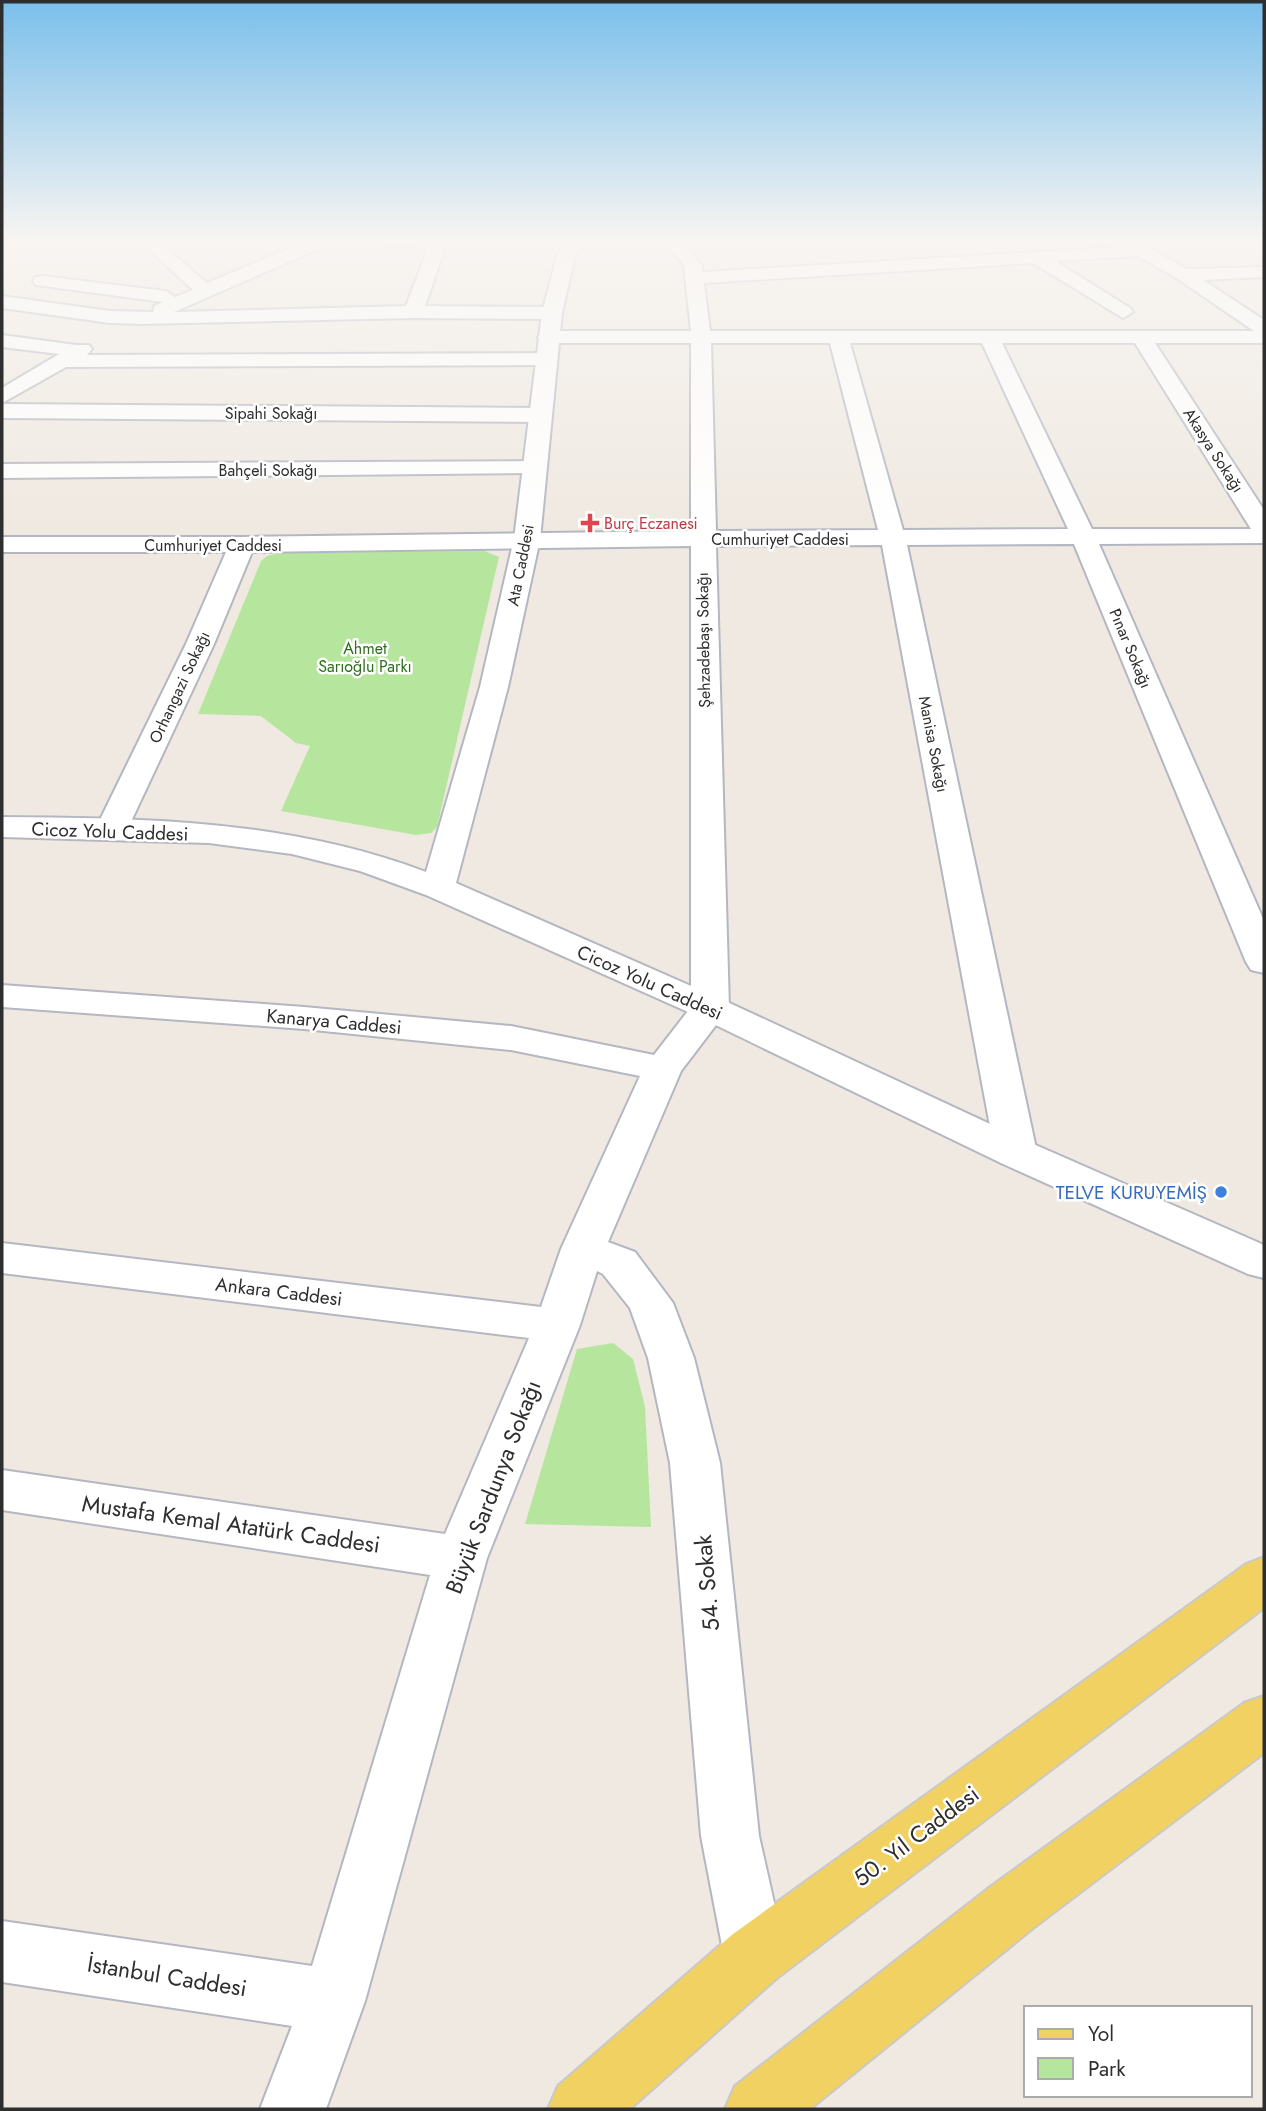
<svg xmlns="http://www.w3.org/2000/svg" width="1266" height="2111" font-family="Jost,sans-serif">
	<rect width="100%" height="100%" fill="#efe9e1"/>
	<g fill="#b6e59e">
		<path d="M 485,551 L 499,557 L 437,827 L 431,833 L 416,835 L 281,811 L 310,746 L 296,743 L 261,716 L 198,714 L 261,561 L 267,556 L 280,553 Z"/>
		<path d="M 613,1343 L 633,1359 L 645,1407 L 651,1527 L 525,1524 L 577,1349 Z"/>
	</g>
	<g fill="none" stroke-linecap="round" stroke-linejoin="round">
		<g stroke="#b4b7c1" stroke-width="4">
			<g id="street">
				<path d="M 138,239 L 156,239 L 207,283 L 312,239 L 335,239 L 332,243 L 174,312 L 406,306 L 428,248 L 379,244 L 370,239 L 448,239 L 425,306 L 552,307 L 562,313 L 552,319 L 413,318 L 142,324 L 110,323 L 2,308 L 2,296 L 110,311 L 153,312 L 154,306 L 163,302 L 36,285 L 33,281 L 36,277 L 42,276 L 166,291 L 175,297 L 193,290 Z"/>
				<path d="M 664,239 L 681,239 L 702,266 L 703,272 L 1121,247 L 1112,239 L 1132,239 L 1187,269 L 1264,267 L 1264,277 L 1203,280 L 1264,320 L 1264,343 L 1155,343 L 1264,510 L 1264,543 L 1099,544 L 1264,921 L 1264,973 L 1251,970 L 1246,962 L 1074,544 L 907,545 L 1037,1153 L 1031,1163 L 1016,1166 L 1001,1163 L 995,1153 L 882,545 L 716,546 L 729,1008 L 681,1071 L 608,1242 L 635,1252 L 673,1303 L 694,1358 L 720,1463 L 759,1836 L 786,1956 L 777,1978 L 755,1987 L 733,1978 L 724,1956 L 701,1836 L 670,1463 L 648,1358 L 630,1308 L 603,1274 L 597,1271 L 580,1325 L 487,1558 L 365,2001 L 326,2109 L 260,2109 L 292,2026 L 2,1982 L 2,1921 L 312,1966 L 430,1575 L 2,1510 L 2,1470 L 445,1534 L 529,1338 L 2,1273 L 2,1243 L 541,1307 L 561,1249 L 640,1076 L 511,1050 L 304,1029 L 2,1007 L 2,985 L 304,1007 L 511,1026 L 654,1055 L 691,1007 L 691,546 L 252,552 L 214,644 L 128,828 L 124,835 L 112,838 L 100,835 L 96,828 L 186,644 L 226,552 L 2,552 L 2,537 L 242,537 L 691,531 L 691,343 L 548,343 L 541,341 L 538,337 L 541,333 L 548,331 L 691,331 L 684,266 ZM 1138,256 L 1178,279 L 1254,331 L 710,331 L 704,283 L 1033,263 L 1123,318 L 1133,312 L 1130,308 L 1055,261 ZM 711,343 L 830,343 L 878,530 L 716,531 ZM 850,343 L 982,343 L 1068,529 L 903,530 ZM 1002,343 L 1135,343 L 1251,529 L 1092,529 Z"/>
				<path d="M 2,335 L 76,345 L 89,345 L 92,349 L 87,355 L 546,353 L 553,355 L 556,359 L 553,363 L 546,365 L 66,367 L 2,403 L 2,388 L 59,354 L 2,347 Z"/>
				<path d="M 2,404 L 541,408 L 549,410 L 552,415 L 549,420 L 541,422 L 2,418 Z"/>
				<path d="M 534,461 L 542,463 L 546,468 L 542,473 L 2,478 L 2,464 Z"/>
			</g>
		</g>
		<g stroke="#b4b7c1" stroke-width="4">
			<path id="secondary" d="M 569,239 L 586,239 L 575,256 L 562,313 L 540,539 L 508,687 L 456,883 L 723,1000 L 1031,1143 L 1264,1245 L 1264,1278 L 1248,1274 L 1001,1163 L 697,1016 L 426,895 L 360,871 L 292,854 L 209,843 L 2,837 L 2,817 C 146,818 289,820 426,872 L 480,687 L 514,539 L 542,313 L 557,256 Z"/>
		</g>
		<g stroke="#c9c9c9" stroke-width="4">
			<g id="primary">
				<path d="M 1264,1557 L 1264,1608 L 777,1978 L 630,2109 L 548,2109 L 558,2086 L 733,1934 L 1246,1564 Z"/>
				<path d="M 1264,1696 L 1264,1753 L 1032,1929 L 810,2109 L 725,2109 L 735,2086 L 990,1887 L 1244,1703 Z"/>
			</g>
		</g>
		<use href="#street" fill="#fff" fill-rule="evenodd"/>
		<use href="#secondary" fill="#fff" fill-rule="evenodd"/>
		<use href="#primary" fill="#f2d163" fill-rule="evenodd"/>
	</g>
	<linearGradient id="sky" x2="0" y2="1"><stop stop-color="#7abfeb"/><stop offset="0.45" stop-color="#f8f5f2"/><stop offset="1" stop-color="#f8f5f2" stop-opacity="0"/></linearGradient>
	<rect width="1266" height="534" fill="url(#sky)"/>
	<path fill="#e0444e" stroke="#fff" stroke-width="2.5" d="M586.5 512.5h7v7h7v7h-7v7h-7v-7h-7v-7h7z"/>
	<circle fill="#3f7fe0" stroke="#fff" stroke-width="2.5" cx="1221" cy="1192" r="7"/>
	<g text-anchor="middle" stroke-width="5" stroke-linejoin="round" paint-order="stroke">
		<g font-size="16" fill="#2e2e2e" stroke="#fff">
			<text x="271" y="419">Sipahi Sokağı</text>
			<text transform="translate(1214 450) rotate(57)" y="6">Akasya Sokağı</text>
			<text x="268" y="476">Bahçeli Sokağı</text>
			<text x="780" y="545">Cumhuriyet Caddesi</text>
			<text x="213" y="551">Cumhuriyet Caddesi</text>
			<text transform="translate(520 565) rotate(-79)" y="6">Ata Caddesi</text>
			<text transform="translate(703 640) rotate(-91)" y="6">Şehzadebaşı Sokağı</text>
			<text transform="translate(1131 648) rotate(67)" y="6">Pınar Sokağı</text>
			<text transform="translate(179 687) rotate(-65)" y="6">Orhangazi Sokağı</text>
			<text transform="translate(934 744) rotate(79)" y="6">Manisa Sokağı</text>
		</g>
		<g font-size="16" fill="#be3a42" stroke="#fff" text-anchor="start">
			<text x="604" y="529">Burç Eczanesi</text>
		</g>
		<g font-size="16" fill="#2c6e1b" stroke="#fff">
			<text x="365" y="654">Ahmet<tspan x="365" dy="18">Sarıoğlu Parkı</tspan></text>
		</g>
		<g font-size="19" fill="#2e2e2e" stroke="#fff">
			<text transform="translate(110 831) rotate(2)" y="7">Cicoz Yolu Caddesi</text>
			<text transform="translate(650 982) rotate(24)" y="7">Cicoz Yolu Caddesi</text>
			<text transform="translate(334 1021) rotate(5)" y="7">Kanarya Caddesi</text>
			<text transform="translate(279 1291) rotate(7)" y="7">Ankara Caddesi</text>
		</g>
		<g font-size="19" fill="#366cbe" stroke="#fff" text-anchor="end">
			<text x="1207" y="1199">TELVE KURUYEMİŞ</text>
		</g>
		<g font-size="23" fill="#2e2e2e" stroke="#fff">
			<text transform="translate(493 1487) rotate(-69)" y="8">Büyük Sardunya Sokağı</text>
			<text transform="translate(231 1524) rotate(8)" y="8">Mustafa Kemal Atatürk Caddesi</text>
			<text transform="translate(707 1583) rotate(-95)" y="8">54. Sokak</text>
			<text transform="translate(916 1836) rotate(-37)" y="8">50. Yıl Caddesi</text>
			<text transform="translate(167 1976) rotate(9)" y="8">İstanbul Caddesi</text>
		</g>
	</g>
	<rect width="1266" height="2111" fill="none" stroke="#2e2e2e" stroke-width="7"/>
	<rect x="1024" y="2006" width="228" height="91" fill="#ffffff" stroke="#ababab" stroke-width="2"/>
	<rect x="1038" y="2029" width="35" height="10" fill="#f2d163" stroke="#ababab" stroke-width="2"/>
	<text x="1088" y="2041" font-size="21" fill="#2e2e2e">Yol</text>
	<rect x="1038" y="2058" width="35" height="21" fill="#b6e59e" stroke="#ababab" stroke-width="2"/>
	<text x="1088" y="2076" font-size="21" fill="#2e2e2e">Park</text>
</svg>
